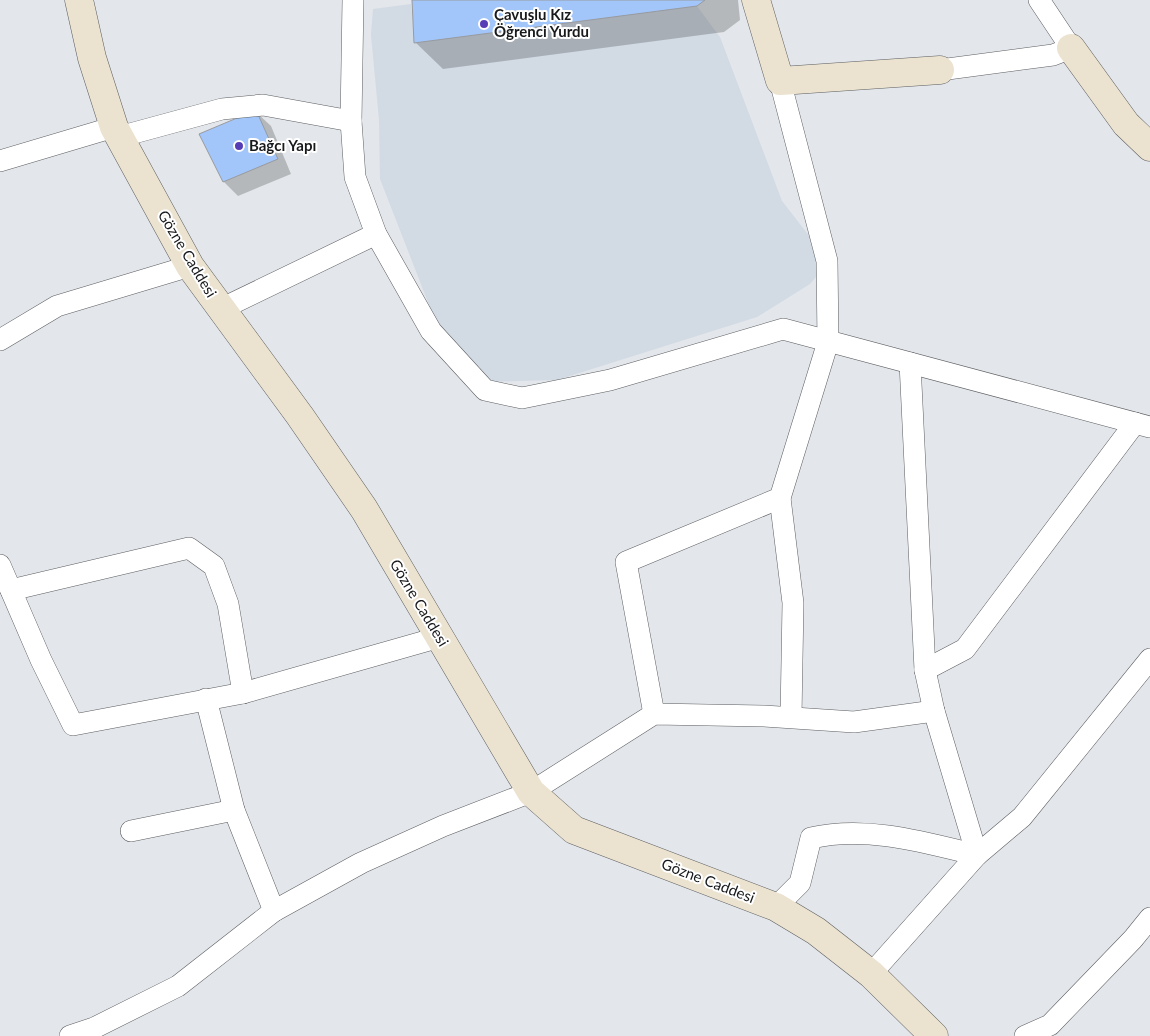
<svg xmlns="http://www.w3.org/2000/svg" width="1150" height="1036" font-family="Lato,sans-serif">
	<rect width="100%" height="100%" fill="#e3e6ea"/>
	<path fill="#d2dae4" d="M 411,4 L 415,43 L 564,20 L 697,6 L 720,37 L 782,201 L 817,246 L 820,272 L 810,284 L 757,317 L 557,380 L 478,382 L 433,315 L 380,179 L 379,120 L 371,35 L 373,9 Z"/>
	<g fill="#0003">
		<path d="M 414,0 L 738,0 L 740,20 L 724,32 L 443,69 L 415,42 Z"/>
		<path d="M 256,112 L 271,126 L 291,174 L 238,196 L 224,182 Z"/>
	</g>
	<g fill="#a2c6fa" stroke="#989a9e">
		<path d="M 412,0 L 705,0 L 697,6 L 414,43 Z"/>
		<path d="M 256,110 L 278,159 L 223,182 L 199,134 Z"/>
	</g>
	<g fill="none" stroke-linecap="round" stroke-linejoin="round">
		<g stroke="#5c5e61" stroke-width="22">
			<g id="street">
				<path d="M 353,0 L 351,121 L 355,177 L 376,234 L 431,331 L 485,390 L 522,398 L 610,380 L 783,329 L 1150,427"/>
				<path d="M 940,70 L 1053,55 L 1071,48 L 1039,0"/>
				<path d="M 119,137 L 222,109 L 263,105 L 351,121"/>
				<path d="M 0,161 L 114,127"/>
				<path d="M 221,309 L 376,234"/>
				<path d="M 0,340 L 57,306 L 190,266"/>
				<path d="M 780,498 L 793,603 L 791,717"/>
				<path d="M 0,565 L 41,660 L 73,725 L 243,693 L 440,637"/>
				<path d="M 11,590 L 189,548 L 214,566 L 228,604 L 243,693"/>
				<path d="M 925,670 L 965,649 L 1135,423"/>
				<path d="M 206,699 L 234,810 L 274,911"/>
				<path d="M 654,714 L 626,562 L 780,498 L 828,342 L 827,261 L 780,81"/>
				<path d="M 131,831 L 234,810"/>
				<path d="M 776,907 L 800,883 L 811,838 C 865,825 924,842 977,855 L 1022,817 L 1150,659"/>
				<path d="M 871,974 L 977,855 L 934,711 L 925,670 L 910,363"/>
				<path d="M 70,1036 L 94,1028 L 178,986 L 274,911 L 361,863 L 443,826 L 531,792 L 654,714 L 764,716 L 854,722 L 934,711"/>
				<path d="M 1025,1036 L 1050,1025 L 1133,939 L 1150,918"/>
			</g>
		</g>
		<g stroke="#5c5e61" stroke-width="29">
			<g id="secondary">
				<path d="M 79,0 L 92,58 L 114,127 L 190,266 L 300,416 L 364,509 L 531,792 L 574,830 L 776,907 L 816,931 L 871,974 L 934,1036"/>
				<path d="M 756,0 L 780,81 L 940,70"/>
				<path d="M 1071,48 L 1126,124 L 1150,147"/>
			</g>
		</g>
		<use href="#street" stroke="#fff" stroke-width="21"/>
		<use href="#secondary" stroke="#ebe2cf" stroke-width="28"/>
	</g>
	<g fill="#573db5" stroke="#fff" stroke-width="2">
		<circle cx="484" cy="24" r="5"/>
		<circle cx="239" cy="146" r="5"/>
	</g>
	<g text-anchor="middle" stroke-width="4" stroke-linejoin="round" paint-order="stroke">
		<g font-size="15" font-weight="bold" fill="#18191b" stroke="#fff" text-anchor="start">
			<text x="494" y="20">Çavuşlu Kız<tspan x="494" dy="17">Öğrenci Yurdu</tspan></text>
			<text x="249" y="151">Bağcı Yapı</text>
		</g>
		<g font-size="15" fill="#18191b" stroke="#fff">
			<text transform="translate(187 254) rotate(59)" y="5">Gözne Caddesi</text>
			<text transform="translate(419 603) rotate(59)" y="5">Gözne Caddesi</text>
			<text transform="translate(708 881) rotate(21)" y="5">Gözne Caddesi</text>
		</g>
	</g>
</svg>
